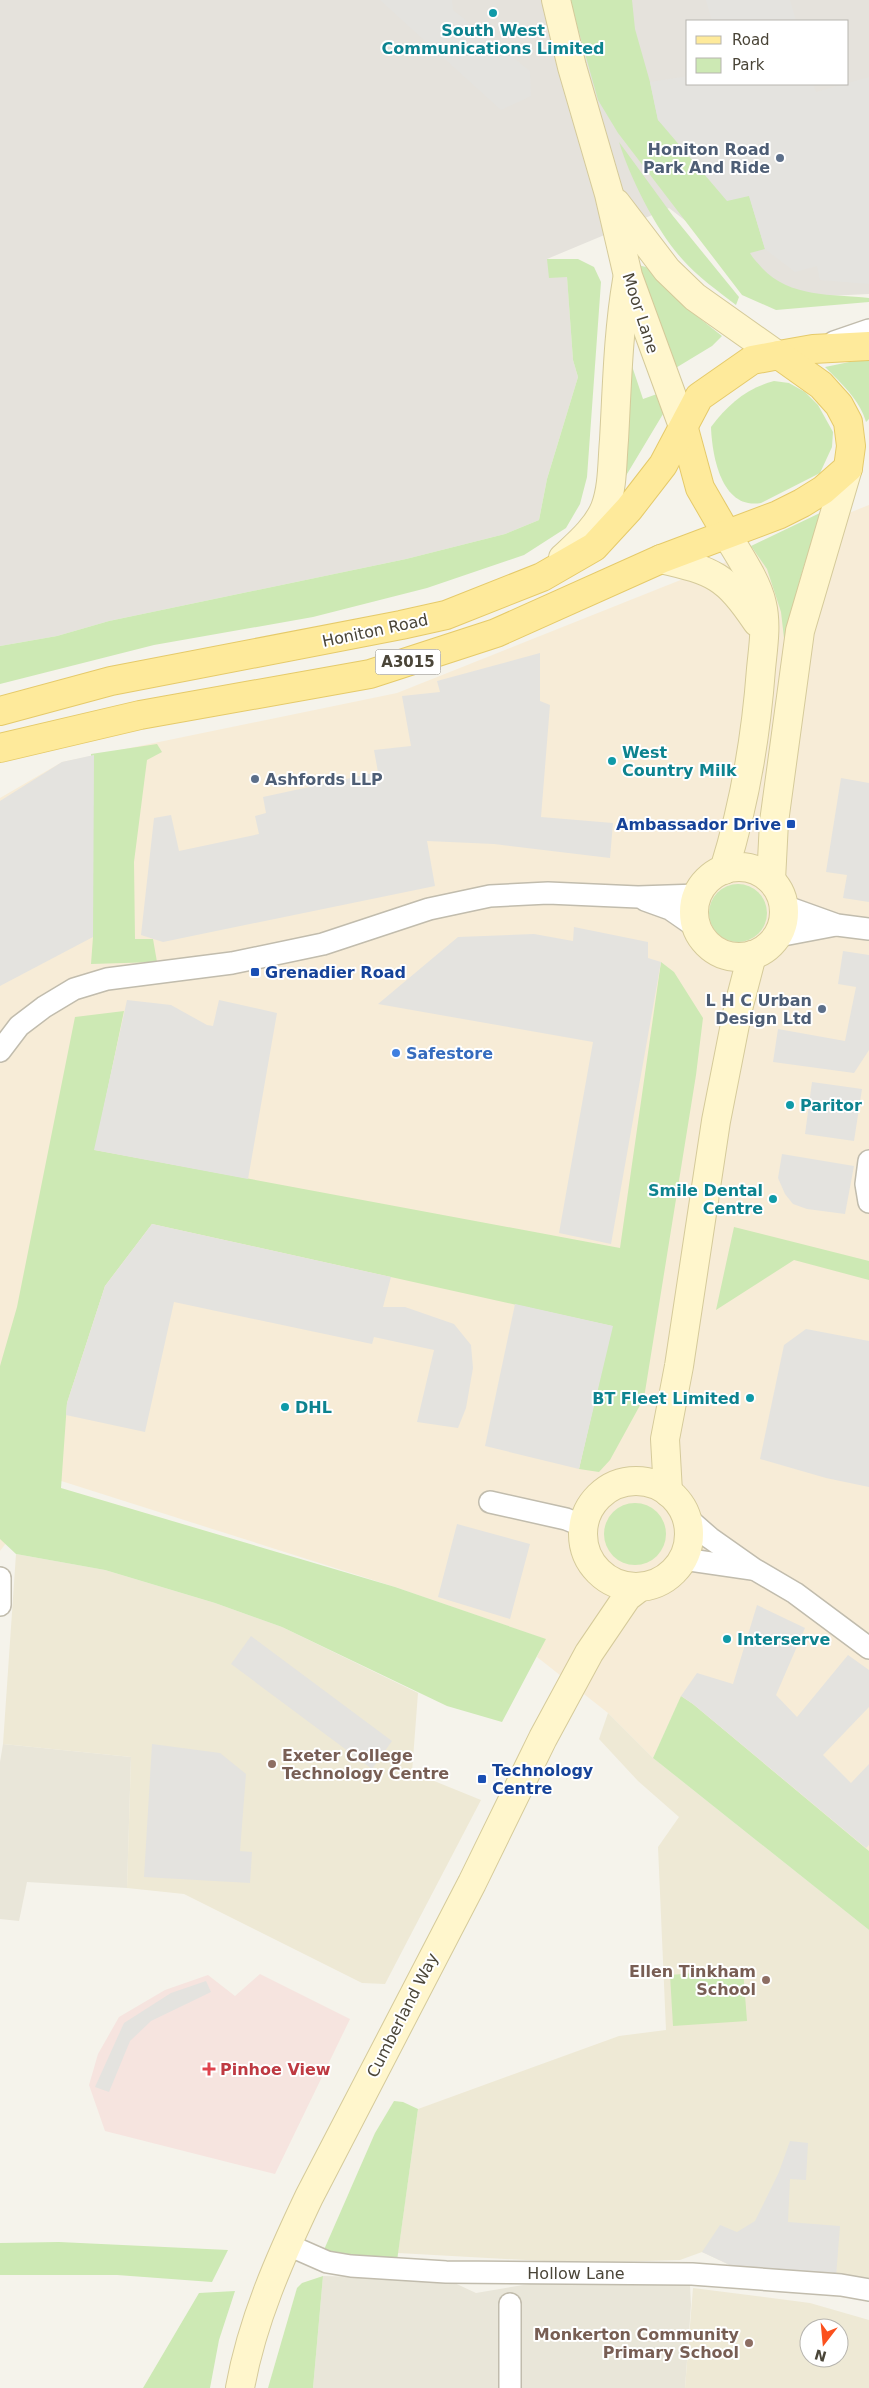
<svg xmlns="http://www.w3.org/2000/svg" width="869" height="2388" font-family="'DejaVu Sans',sans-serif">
	<rect width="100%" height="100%" fill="#f5f3eb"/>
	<g fill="#e9e6d9">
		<path d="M 3,1744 L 131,1757 L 127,1888 L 27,1882 L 19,1921 L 0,1919 L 0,1762 Z"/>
		<path d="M 323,2276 L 446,2279 L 476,2293 L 565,2278 L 690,2285 L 691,2305 L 685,2388 L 313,2388 Z"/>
	</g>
	<path fill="#f7ecd7" d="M 869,505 L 869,1851 L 693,1704 L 681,1697 L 653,1758 L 608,1713 L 537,1657 L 545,1639 L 395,1587 L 55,1479 L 0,1551 L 0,798 L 62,762 L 397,693 Z"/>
	<path fill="#e5e2dc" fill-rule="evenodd" d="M 0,0 L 869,0 L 869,294 L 785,298 L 669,208 L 547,259 L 567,276 L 573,360 L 578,377 L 547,479 L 539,520 L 505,534 L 406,559 L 109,621 L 57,636 L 0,646 ZM 688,21 L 848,21 L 848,84 L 688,84 Z"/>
	<g fill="#eee9d5" fill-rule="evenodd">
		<path d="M 16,1554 L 105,1570 L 215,1603 L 282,1627 L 418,1693 L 412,1772 L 481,1800 L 385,1984 L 362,1983 L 184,1894 L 127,1888 L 131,1757 L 3,1744 Z"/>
		<path d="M 608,1713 L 653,1758 L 869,1930 L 869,2282 L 732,2266 L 702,2252 L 680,2260 L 580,2263 L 398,2253 L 418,2109 L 619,2036 L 666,2030 L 658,1847 L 679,1817 L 638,1781 L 599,1739 Z"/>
		<path d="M 693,2288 L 810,2303 L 869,2320 L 869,2388 L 685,2388 ZM 809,2328 L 839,2328 L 839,2358 L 809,2358 Z"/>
	</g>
	<path fill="#f6e4df" d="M 260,1974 L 350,2019 L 275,2174 L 105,2131 L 89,2085 L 98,2054 L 119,2017 L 165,1990 L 208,1975 L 235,1996 Z"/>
	<g fill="#cde9b4">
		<path d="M 570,0 L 632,0 L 635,29 L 650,82 L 658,120 L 749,195 L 765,249 L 750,253 C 753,259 758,263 762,268 C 790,298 832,294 869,298 L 869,302 L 776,310 L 742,295 L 618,133 L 598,100 Z"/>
		<path d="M 619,142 L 673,216 L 739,297 L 736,305 C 718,291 698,277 683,260 C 657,232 630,178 619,142 Z"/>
		<path d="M 547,259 L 578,259 L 594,267 L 601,282 L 587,477 L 580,504 L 566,528 L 524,555 L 427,588 L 313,617 L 154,645 L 0,684 L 0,646 L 57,636 L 109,621 L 406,559 L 505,534 L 539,520 L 547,479 L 578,377 L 573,360 L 567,277 L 549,278 Z"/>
		<path d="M 638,265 L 646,267 L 684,306 L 722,336 L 712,346 L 674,369 Z"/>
		<path d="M 626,348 L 643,399 L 657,394 L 663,414 L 621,484 Z"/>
		<path d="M 869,358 L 869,419 L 866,422 C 860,400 841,383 825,367 Z"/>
		<path d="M 774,381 L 789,383 L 805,392 L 818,405 L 833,432 L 832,447 L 820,473 L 761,503 C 721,510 712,455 711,427 C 728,404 747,388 774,381 Z"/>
		<path d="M 822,512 C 822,527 811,541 807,556 C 797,586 791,616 785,647 L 781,612 L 767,569 L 751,546 Z"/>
		<path d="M 157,744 L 162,752 L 147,760 L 134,862 L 135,939 L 153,939 L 157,962 L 91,964 L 93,937 L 91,754 Z"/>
		<circle cx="738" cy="913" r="29"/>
		<path d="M 661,962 L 674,972 L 703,1018 L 696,1075 L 644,1398 L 610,1460 L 599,1472 L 579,1469 L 612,1326 L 152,1224 L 105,1286 L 67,1403 L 61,1488 L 395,1587 L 546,1639 L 502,1722 L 447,1706 L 282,1627 L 215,1603 L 105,1570 L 16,1554 L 0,1539 L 0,1366 L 17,1307 L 75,1017 L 124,1011 L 95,1150 L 620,1248 Z"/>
		<path d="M 734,1227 L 869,1261 L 869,1280 L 794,1260 L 716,1310 Z"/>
		<circle cx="635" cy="1534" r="31"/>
		<path d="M 681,1696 L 693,1704 L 869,1851 L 869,1930 L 653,1758 Z"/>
		<path d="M 743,1969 L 747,2021 L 673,2026 L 670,1975 Z"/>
		<path d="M 394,2101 L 403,2102 L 418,2109 L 397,2261 L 323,2252 L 375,2133 Z"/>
		<path d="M 59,2242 L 228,2250 L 212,2282 L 117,2275 L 0,2275 L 0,2243 Z"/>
		<path d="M 323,2276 L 313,2388 L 268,2388 L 297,2288 L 302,2283 Z"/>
		<path d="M 235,2291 L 219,2340 L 210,2388 L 143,2388 L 199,2293 Z"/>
	</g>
	<g fill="#e4e3df">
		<path d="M 380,0 L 452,0 L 453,10 L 530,71 L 531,96 L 501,110 Z"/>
		<path d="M 706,0 L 790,0 L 796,21 L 712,21 Z"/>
		<path d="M 688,76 L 688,84 L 813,84 L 816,92 L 869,77 L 869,284 L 820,280 L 817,266 L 795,272 L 765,249 L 749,196 L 727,201 L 658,120 L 650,82 Z"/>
		<path d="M 540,653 L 540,701 L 550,705 L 541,817 L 613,823 L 610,858 L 494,844 L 427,841 L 435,886 L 163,942 L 141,935 L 154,818 L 171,815 L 179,851 L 259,834 L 255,816 L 266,813 L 263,797 L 378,772 L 374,750 L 411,746 L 402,696 L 440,692 L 437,681 Z"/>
		<path d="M 94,755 L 93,937 L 0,986 L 0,801 L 62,762 Z"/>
		<path d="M 841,778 L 869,783 L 869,902 L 843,898 L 847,875 L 826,872 Z"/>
		<path d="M 574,927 L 648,942 L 648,958 L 661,962 L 611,1244 L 559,1233 L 593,1042 L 378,1004 L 458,937 L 534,934 L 573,941 Z"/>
		<path d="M 843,951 L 869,955 L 869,1050 L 854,1073 L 773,1062 L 778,1029 L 845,1041 L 856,987 L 838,984 Z"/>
		<path d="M 127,1000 L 171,1005 L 207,1025 L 213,1026 L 219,1000 L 277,1013 L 248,1179 L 94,1150 Z"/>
		<path d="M 812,1082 L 862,1089 L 854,1141 L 805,1134 Z"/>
		<path d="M 782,1154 L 854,1166 L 845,1214 L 807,1209 L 793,1204 L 785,1194 L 778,1178 Z"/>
		<path d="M 152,1224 L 391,1277 L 383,1307 L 405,1307 L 454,1324 L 471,1345 L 473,1368 L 466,1408 L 458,1428 L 417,1422 L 434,1350 L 374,1337 L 372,1344 L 174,1302 L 145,1432 L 66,1415 L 67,1403 L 105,1286 Z"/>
		<path d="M 515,1304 L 613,1326 L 579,1469 L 485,1446 Z"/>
		<path d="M 806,1329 L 869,1341 L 869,1487 L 826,1478 L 760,1459 L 784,1345 Z"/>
		<path d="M 457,1524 L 530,1544 L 510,1619 L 438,1597 Z"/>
		<path d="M 757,1605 L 805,1628 L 776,1695 L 797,1717 L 848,1655 L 869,1670 L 869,1707 L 823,1755 L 851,1783 L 869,1764 L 869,1845 L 866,1848 L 693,1704 L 681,1696 L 697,1673 L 733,1684 Z"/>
		<path d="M 251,1636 L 392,1741 L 372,1769 L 231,1664 Z"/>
		<path d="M 152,1744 L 220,1753 L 246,1774 L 240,1851 L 252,1852 L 250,1883 L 144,1877 Z"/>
		<path d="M 206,1981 L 211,1992 L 151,2021 L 130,2041 L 109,2092 L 95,2087 L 124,2023 L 171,1993 Z"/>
		<path d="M 790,2141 L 808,2143 L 806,2180 L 790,2179 L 788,2222 L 840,2226 L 836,2277 L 732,2266 L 702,2252 L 720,2225 L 737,2232 L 755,2221 L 779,2172 Z"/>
	</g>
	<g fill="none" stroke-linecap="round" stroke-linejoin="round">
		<g stroke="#c1bcad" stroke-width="24">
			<g id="street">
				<path d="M 834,342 L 869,330"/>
				<path d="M 645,900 L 670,909 L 696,927"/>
				<path d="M 784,906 L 837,925 L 869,929"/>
				<path d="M 778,936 L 836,925"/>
				<path d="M 0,1051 L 19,1026 L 44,1007 L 74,989 L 107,979 L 232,963 L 323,944 L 429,909 L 490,896 L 548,893 L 638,897 L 698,895"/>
				<path d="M 869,1161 L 866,1184 L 869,1202"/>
				<path d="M 490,1502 L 566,1519 L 583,1526"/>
				<path d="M 686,1517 L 710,1538 L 754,1569 L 795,1593 L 869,1648"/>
				<path d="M 683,1559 L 752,1569"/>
				<path d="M 0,1578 L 0,1605"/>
				<path d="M 286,2244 L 327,2262 L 351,2266 L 446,2272 L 692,2274 L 841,2285 L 869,2290"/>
				<path d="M 510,2388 L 510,2304"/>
			</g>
		</g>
		<g stroke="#d5ca9a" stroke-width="30">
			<g id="secondary">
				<path d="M 556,0 L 572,67 L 609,194 L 628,276 L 684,429"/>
				<path d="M 616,203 L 667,270 L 695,297 L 777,355"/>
				<path d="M 563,558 C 578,544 597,528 605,508 C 613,487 612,462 614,440 C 617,387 618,333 627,280"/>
				<path d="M 661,559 C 714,571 726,576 757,622"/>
				<circle cx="739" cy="912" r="45"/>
				<path d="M 724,870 C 744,806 756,736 761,669 C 763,648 767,625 762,604 C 757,581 738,554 726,533"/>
				<path d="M 771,880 L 774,822 L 800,631 L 848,468"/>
				<circle cx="636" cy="1534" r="53"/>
				<path d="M 668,1492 L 665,1439 L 679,1366 L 716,1121 L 738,1009 L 752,955"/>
				<path d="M 240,2388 C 252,2321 280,2258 309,2197 L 472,1883 L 543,1738 L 589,1653 L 627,1597 L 640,1587"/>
			</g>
		</g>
		<g stroke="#e5ca6a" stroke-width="30">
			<g id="primary">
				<path d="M 779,355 L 813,349 L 869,346"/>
				<path d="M 684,429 L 700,488 L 726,533"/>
				<path d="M 0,711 L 111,681 L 401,625 L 446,615 L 542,577 L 594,547 L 629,509 L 663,465 L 699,397 L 752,360 L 779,355 L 821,385 L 839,405 L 848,422 L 851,446 L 848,468 L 823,490 L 802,503 L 778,515 L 661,559 L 496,633 L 370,674 L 140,715 L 0,748"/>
			</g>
		</g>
		<use href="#street" stroke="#fff" stroke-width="21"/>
		<use href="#secondary" stroke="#fff6cc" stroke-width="28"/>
		<use href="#primary" stroke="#feea9b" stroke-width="28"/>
	</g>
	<g fill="#0f9aa8" stroke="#fff" stroke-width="2">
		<circle cx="493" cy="13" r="5"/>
		<circle cx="612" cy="761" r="5"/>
		<circle cx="790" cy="1105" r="5"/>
		<circle cx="773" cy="1199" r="5"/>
		<circle cx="750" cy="1398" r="5"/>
		<circle cx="285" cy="1407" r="5"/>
		<circle cx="727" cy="1639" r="5"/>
	</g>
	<g fill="#5c6f8a" stroke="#fff" stroke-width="2">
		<circle cx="780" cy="158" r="5"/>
		<circle cx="255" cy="779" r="5"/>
		<circle cx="822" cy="1009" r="5"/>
	</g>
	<g fill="#1a4fb4" stroke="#fff" stroke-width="2">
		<rect x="786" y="819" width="10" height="10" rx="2.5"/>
		<rect x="250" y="967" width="10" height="10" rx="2.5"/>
		<rect x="477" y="1774" width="10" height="10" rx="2.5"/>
	</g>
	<circle fill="#3f7fe0" stroke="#fff" stroke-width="2" cx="396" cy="1053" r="5"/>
	<g fill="#8d6e63" stroke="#fff" stroke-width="2">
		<circle cx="272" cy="1764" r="5"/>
		<circle cx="766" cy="1980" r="5"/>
		<circle cx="749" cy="2343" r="5"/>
	</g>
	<path fill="#e0444e" stroke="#fff" stroke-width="2" d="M206.5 2061.5h5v5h5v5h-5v5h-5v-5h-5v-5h5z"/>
	<g text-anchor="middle" stroke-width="4" stroke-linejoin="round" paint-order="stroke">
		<rect fill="#fff" stroke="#807d74" stroke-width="1" x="375.5" y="649.5" width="65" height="25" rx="4"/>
		<g font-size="15" font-weight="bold" fill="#4a4538">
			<text x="408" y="667">A3015</text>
		</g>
		<g font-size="16" font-weight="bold" fill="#0d838f" stroke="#fff" text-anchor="start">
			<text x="493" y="36" text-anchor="middle">South West<tspan x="493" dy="18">Communications Limited</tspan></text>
			<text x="622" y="758">West<tspan x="622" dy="18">Country Milk</tspan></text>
			<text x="800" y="1111">Paritor</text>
			<text x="763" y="1196" text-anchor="end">Smile Dental<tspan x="763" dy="18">Centre</tspan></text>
			<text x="740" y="1404" text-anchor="end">BT Fleet Limited</text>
			<text x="295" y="1413">DHL</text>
			<text x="737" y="1645">Interserve</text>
		</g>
		<g font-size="16" font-weight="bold" fill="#4e5e75" stroke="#fff" text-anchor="end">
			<text x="770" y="155">Honiton Road<tspan x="770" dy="18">Park And Ride</tspan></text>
			<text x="265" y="785" text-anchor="start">Ashfords LLP</text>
			<text x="812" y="1006">L H C Urban<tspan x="812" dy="18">Design Ltd</tspan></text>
		</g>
		<g font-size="16" fill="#4a4538" stroke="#fff">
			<text transform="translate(641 313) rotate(72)" y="6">Moor Lane</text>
			<text transform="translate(375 630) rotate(-12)" y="6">Honiton Road</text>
			<text transform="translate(402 2015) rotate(-63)" y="6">Cumberland Way</text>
			<text x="576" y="2279">Hollow Lane</text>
		</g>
		<g font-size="16" font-weight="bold" fill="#164399" stroke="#fff" text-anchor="start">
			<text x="781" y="830" text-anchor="end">Ambassador Drive</text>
			<text x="265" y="978">Grenadier Road</text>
			<text x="492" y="1776">Technology<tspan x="492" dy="18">Centre</tspan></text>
		</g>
		<g font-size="16" font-weight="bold" fill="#366cbe" stroke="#fff" text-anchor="start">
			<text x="406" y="1059">Safestore</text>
		</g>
		<g font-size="16" font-weight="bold" fill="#785e54" stroke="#fff" text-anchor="end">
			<text x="282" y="1761" text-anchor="start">Exeter College<tspan x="282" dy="18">Technology Centre</tspan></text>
			<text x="756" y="1977">Ellen Tinkham<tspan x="756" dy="18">School</tspan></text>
			<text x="739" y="2340">Monkerton Community<tspan x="739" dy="18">Primary School</tspan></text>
		</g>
		<g font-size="16" font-weight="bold" fill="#be3a42" stroke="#fff" text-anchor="start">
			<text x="220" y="2075">Pinhoe View</text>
		</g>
	</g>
	<rect x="686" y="20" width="162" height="65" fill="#ffffff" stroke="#b7b5af"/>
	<rect x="696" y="36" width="25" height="8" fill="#feea9b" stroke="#b7b5af"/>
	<text x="732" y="45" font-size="15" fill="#4a4538">Road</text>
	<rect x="696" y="58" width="25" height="15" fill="#cde9b4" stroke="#b7b5af"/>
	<text x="732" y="70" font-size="15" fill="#4a4538">Park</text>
	<g transform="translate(824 2343) rotate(196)"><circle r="24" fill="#ffffff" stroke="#b7b5af"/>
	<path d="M0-4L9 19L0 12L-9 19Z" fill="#fb501d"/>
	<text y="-8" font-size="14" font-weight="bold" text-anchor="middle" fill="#4a4538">N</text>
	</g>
</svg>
